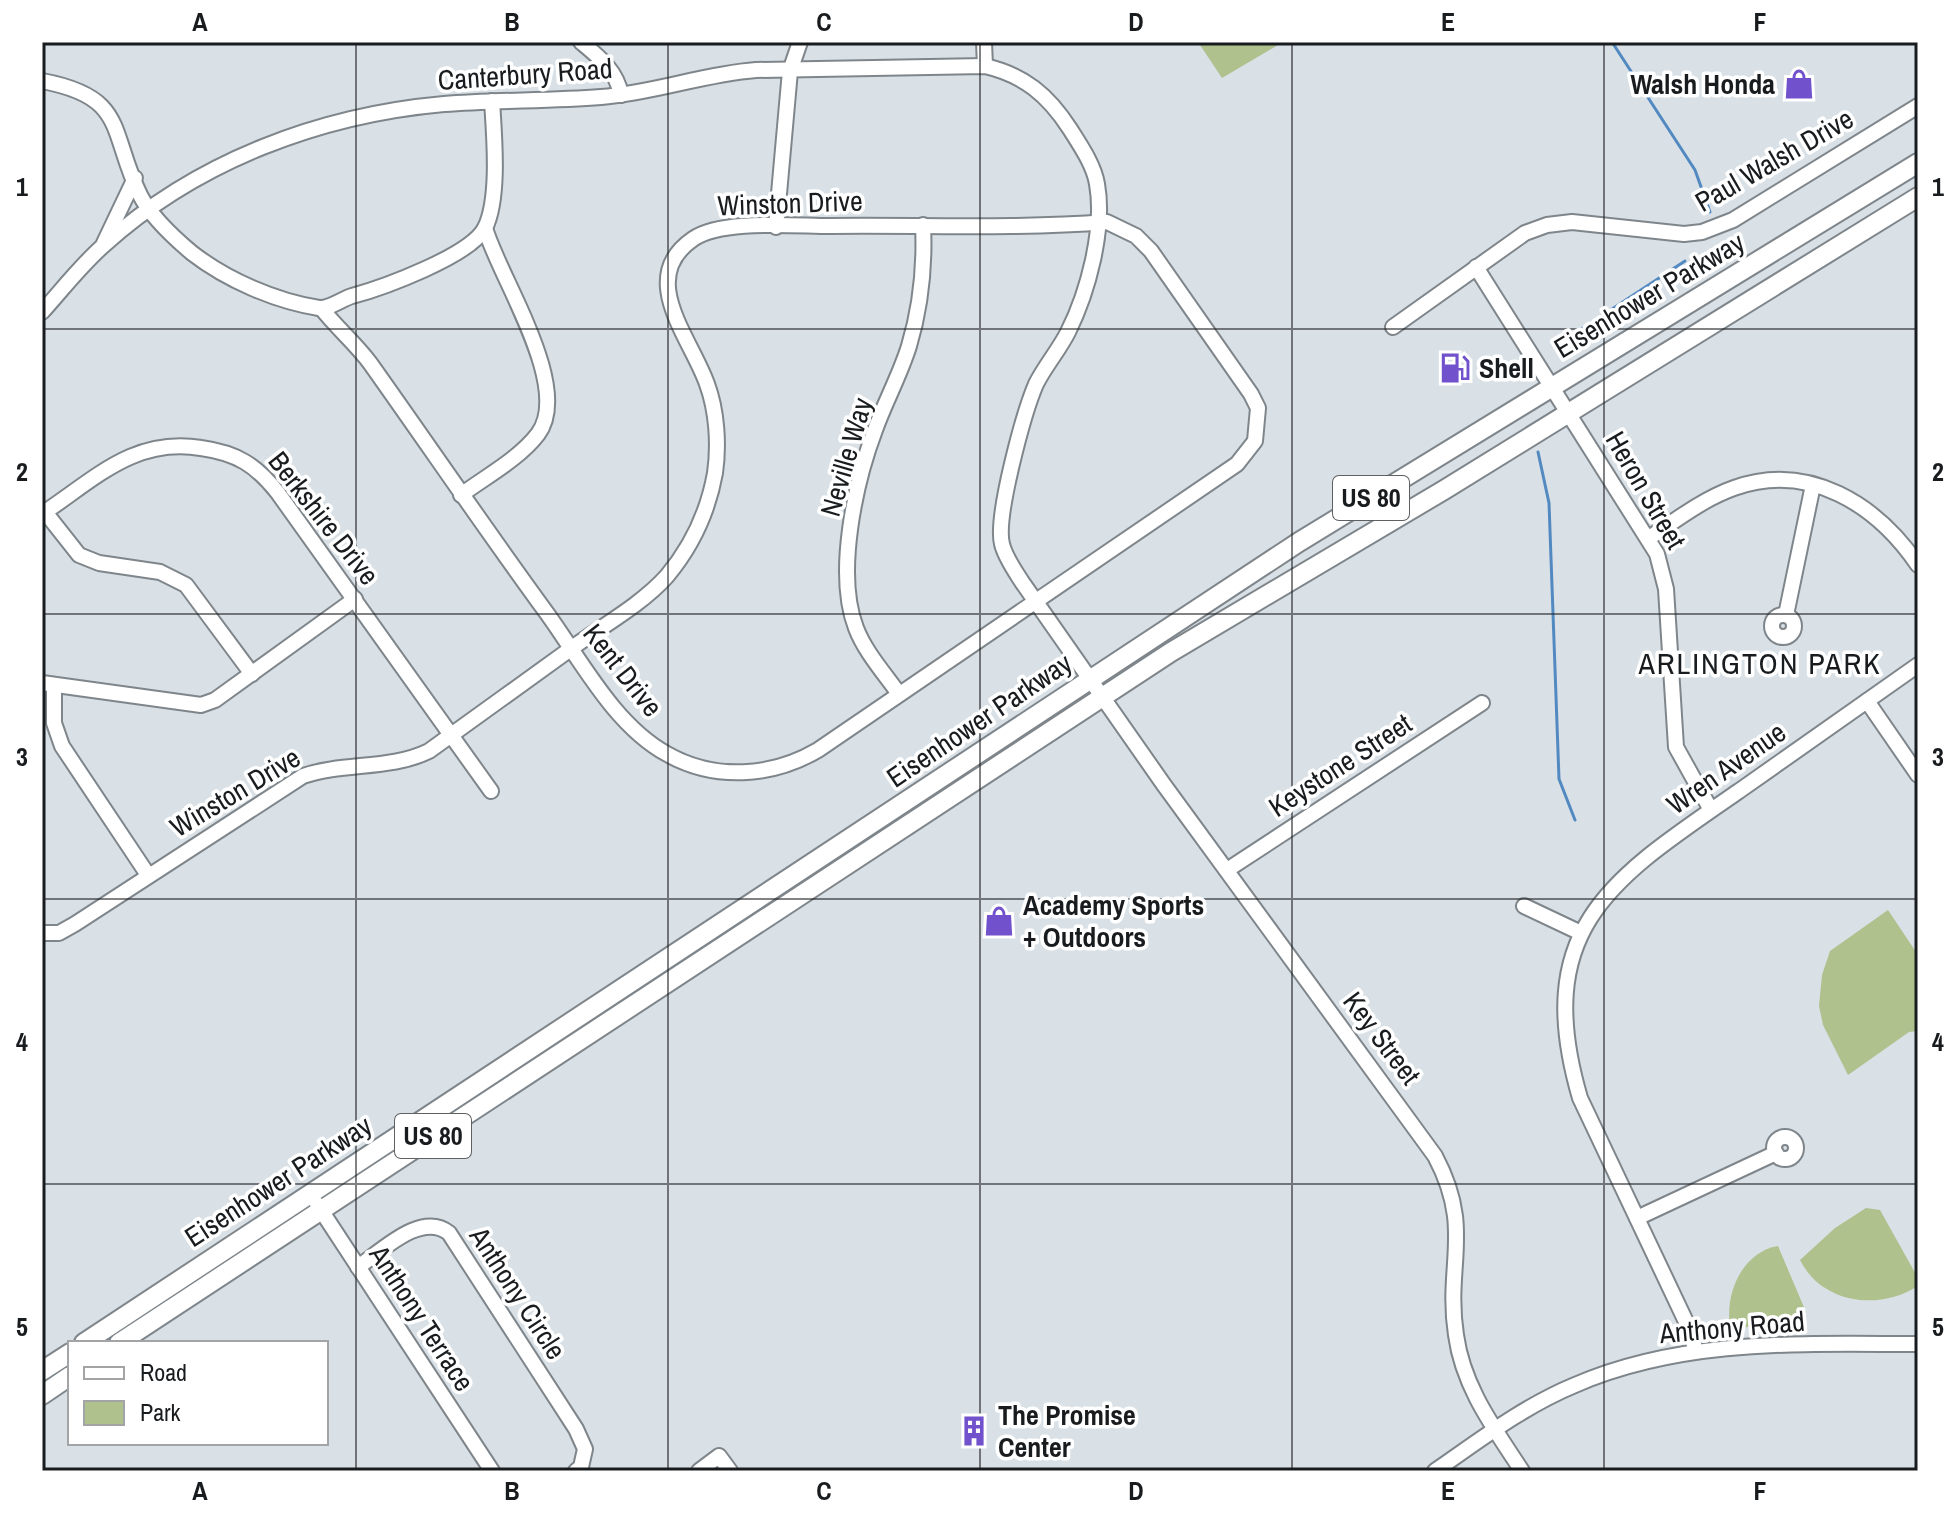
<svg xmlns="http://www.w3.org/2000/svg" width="1960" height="1513" font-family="'Archivo Narrow',sans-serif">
	<rect width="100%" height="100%" fill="#d9e1e6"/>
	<g fill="#afc18d">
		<path d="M 1198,42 L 1283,42 L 1222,78 Z"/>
		<path d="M 1888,910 L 1918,955 L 1918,1031 L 1909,1032 L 1848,1075 L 1823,1025 L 1819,1006 L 1822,975 L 1830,951 Z"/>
		<path d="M 1866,1208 L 1880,1210 L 1918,1278 L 1918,1286 C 1879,1311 1822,1304 1800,1260 L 1835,1228 Z"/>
		<path d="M 1778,1246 L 1806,1312 L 1803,1317 L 1731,1330 C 1723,1297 1741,1252 1778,1246 Z"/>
	</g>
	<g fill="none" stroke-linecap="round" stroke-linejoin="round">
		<g stroke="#5389c1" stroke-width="3">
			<path d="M 1612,42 L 1695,170 L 1710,212"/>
			<path d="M 1559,344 L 1685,261"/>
			<path d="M 1538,452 L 1549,503 L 1559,779 L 1575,820"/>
		</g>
		<g stroke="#7f868b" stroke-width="18">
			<g id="minor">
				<path d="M 581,42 C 599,57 617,71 621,95"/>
				<path d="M 984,42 L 985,66"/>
				<path d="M 42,81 C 128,97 109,132 140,195 C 151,217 173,237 192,253 C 227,280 275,301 319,308 C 329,309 342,299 352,296 C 382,288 470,256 485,228 C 500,198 494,134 492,101"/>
				<path d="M 776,227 L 790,71 L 800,42"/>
				<path d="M 104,243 L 135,178"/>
				<path d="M 1476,267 L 1657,554 L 1666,589 L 1676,747 L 1711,810"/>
				<path d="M 42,312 C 62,290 81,265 104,245 C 197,161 320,115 444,104 C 496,100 549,101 601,97 C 654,93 703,74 756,70 L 985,66 C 1024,75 1048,95 1070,129 C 1080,145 1094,165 1097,184 C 1105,229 1088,292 1068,332 C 1059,350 1045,366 1036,384 C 1024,412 995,517 1002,544 C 1005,557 1015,571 1022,582 L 1164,785 L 1435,1156 C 1474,1229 1445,1264 1456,1335 C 1463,1387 1494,1428 1522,1471"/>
				<path d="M 1393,327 L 1525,233 L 1547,225 L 1572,222 L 1684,234 L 1702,232 L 1733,220 L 1918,106"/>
				<path d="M 461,495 C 485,477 519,459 538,434 C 573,387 499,277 485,228"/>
				<path d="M 45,512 L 79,555 L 99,563 L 160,572 L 186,585 L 252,674"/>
				<path d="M 42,514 C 95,479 134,437 201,448 C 237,453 256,465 278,493 L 491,791"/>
				<path d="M 1649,538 C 1676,520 1703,499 1734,488 C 1809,461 1877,505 1918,565"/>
				<circle cx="1783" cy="626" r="11"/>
				<path d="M 1786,615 L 1813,485"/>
				<path d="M 42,683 L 201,705 L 215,700 L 355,599"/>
				<path d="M 54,685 L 54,723 L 62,746 L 148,875"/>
				<path d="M 899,694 C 885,674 865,652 856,628 C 835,574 855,483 875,430 C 885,402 900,375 909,346 C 921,306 925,267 923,225"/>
				<path d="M 1867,701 L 1918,775"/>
				<path d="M 1227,870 L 1482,703"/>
				<path d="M 1524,906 L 1581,933"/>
				<path d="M 42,933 L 59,933 L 75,924 L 303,776 C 344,762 390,770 429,751 C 478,716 527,680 576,645 C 606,624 643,603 667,576 C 692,546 708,512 715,473 C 719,445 717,411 707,384 C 691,338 636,278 693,239 C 721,219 795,226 830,226 C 922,225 1016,229 1107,222 L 1136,236 L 1151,251 L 1251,394 L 1258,408 L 1255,441 L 1237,464 L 818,750 C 772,777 715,781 667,754 C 614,725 581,660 546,612 C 486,530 429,446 370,363 C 356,344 337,328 322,309"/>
				<circle cx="1785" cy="1148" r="11"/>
				<path d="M 317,1204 L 492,1471"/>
				<path d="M 1637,1218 L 1776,1153"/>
				<path d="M 358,1267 C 382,1251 421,1211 449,1233 L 576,1429 L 585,1449 L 581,1467 L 576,1471"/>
				<path d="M 1696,1351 L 1688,1326 L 1580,1098 C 1530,927 1613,878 1739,791 C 1799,749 1859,707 1918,665"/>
				<path d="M 699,1471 L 719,1456 L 730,1471"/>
				<path d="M 1435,1471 C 1480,1440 1524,1406 1575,1385 C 1683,1338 1803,1344 1918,1344"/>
			</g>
		</g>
		<g stroke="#7f868b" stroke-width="22">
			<g id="major">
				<path d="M 84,1343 L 1299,542 L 1918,163"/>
				<path d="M 119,1343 L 1171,652 L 1444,490 L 1918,197"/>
				<path d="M 42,1371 L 70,1353"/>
				<path d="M 42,1395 L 70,1376"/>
			</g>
		</g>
		<use href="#minor" stroke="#fff" stroke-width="14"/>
		<use href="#major" stroke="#fff" stroke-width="18"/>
	</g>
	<path fill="none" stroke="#191c1e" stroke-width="2" stroke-opacity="0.55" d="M 356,42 L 356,1471M 668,42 L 668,1471M 980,42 L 980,1471M 1292,42 L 1292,1471M 1604,42 L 1604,1471M 42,329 L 1918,329M 42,614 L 1918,614M 42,899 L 1918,899M 42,1184 L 1918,1184"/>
	<defs>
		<g id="shop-bare" transform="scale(2.4)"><path d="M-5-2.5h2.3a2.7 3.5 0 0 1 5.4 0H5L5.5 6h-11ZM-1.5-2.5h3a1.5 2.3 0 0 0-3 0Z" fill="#7152cc" stroke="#fff" stroke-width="2.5" paint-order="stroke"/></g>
		<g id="fuel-bare" transform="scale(2.4)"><path d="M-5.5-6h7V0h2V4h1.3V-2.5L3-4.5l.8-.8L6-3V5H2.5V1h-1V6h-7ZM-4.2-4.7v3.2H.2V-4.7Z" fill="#7152cc" stroke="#fff" stroke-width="2.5" paint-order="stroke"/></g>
		<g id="building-bare" transform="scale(2.4)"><path d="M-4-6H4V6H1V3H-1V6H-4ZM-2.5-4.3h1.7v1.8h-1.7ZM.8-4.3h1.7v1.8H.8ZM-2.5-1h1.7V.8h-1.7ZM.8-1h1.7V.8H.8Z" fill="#7152cc" stroke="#fff" stroke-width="2.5" paint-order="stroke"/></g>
	</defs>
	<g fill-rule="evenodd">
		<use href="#shop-bare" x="1799" y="84"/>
		<use href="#fuel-bare" x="1455" y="368"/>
		<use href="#shop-bare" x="999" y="921"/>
		<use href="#building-bare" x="974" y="1431"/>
	</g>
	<g text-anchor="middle" stroke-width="7" stroke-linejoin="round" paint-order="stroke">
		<g fill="#fff" stroke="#5e6062" stroke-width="2">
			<rect x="1333" y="476" width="76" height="44" rx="6"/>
			<rect x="395" y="1114" width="76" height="44" rx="6"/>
		</g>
		<g font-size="26" font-weight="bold" fill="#191c1e">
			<text x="1371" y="507">US 80</text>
			<text x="433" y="1145">US 80</text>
		</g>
		<g font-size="28" fill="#191c1e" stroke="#fff">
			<text transform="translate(525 74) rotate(-4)" y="10">Canterbury Road</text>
			<text transform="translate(1774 160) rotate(-30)" y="10">Paul Walsh Drive</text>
			<text transform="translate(790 203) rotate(-2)" y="10">Winston Drive</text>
			<text transform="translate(1649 295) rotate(-31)" y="10">Eisenhower Parkway</text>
			<text transform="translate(846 457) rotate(-74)" y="10">Neville Way</text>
			<text transform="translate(1646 490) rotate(60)" y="10">Heron Street</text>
			<text transform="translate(324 518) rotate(52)" y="10">Berkshire Drive</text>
			<text transform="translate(623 670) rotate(52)" y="10">Kent Drive</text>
			<text transform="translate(979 720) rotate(-34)" y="10">Eisenhower Parkway</text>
			<text transform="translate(1340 765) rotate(-33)" y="10">Keystone Street</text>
			<text transform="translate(1726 768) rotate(-35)" y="10">Wren Avenue</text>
			<text transform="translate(235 792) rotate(-31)" y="10">Winston Drive</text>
			<text transform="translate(1382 1038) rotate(53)" y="10">Key Street</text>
			<text transform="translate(278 1181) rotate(-33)" y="10">Eisenhower Parkway</text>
			<text transform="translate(518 1293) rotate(57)" y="10">Anthony Circle</text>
			<text transform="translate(422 1318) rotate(57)" y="10">Anthony Terrace</text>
			<text transform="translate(1732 1327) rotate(-5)" y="10">Anthony Road</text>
		</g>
		<g font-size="28" font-weight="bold" fill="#191c1e" stroke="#fff" text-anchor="start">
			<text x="1775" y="94" text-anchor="end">Walsh Honda</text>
			<text x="1479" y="378">Shell</text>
			<text x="1023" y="915">Academy Sports<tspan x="1023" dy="32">+ Outdoors</tspan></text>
			<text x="998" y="1425">The Promise<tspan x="998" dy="32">Center</tspan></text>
		</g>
		<g font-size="30" letter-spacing="2" fill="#191c1e" stroke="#fff">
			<text x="1760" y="674">ARLINGTON PARK</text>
		</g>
	</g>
	<rect width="1960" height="1513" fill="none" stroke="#ffffff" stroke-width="88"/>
	<rect x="68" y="1341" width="260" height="104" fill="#ffffff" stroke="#a3a4a5" stroke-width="2"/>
	<rect x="84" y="1367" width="40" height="12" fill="#ffffff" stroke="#a3a4a5" stroke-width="2"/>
	<text x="140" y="1381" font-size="24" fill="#191c1e">Road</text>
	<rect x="84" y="1401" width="40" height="24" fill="#afc18d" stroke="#a3a4a5" stroke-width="2"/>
	<text x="140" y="1421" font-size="24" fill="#191c1e">Park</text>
	<rect x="44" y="44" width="1872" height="1425" fill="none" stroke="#191c1e" stroke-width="3"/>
	<g font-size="26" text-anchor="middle" font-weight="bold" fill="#191c1e">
		<text x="200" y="31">A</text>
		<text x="512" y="31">B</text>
		<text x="824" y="31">C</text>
		<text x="1136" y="31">D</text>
		<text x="1448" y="31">E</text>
		<text x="1760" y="31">F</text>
		<text x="22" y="196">1</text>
		<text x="1938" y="196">1</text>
		<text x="22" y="481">2</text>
		<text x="1938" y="481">2</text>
		<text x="22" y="766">3</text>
		<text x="1938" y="766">3</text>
		<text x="22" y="1051">4</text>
		<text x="1938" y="1051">4</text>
		<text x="22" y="1336">5</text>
		<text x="1938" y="1336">5</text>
		<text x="200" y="1500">A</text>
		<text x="512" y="1500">B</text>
		<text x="824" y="1500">C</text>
		<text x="1136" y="1500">D</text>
		<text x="1448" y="1500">E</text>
		<text x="1760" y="1500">F</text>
	</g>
</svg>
